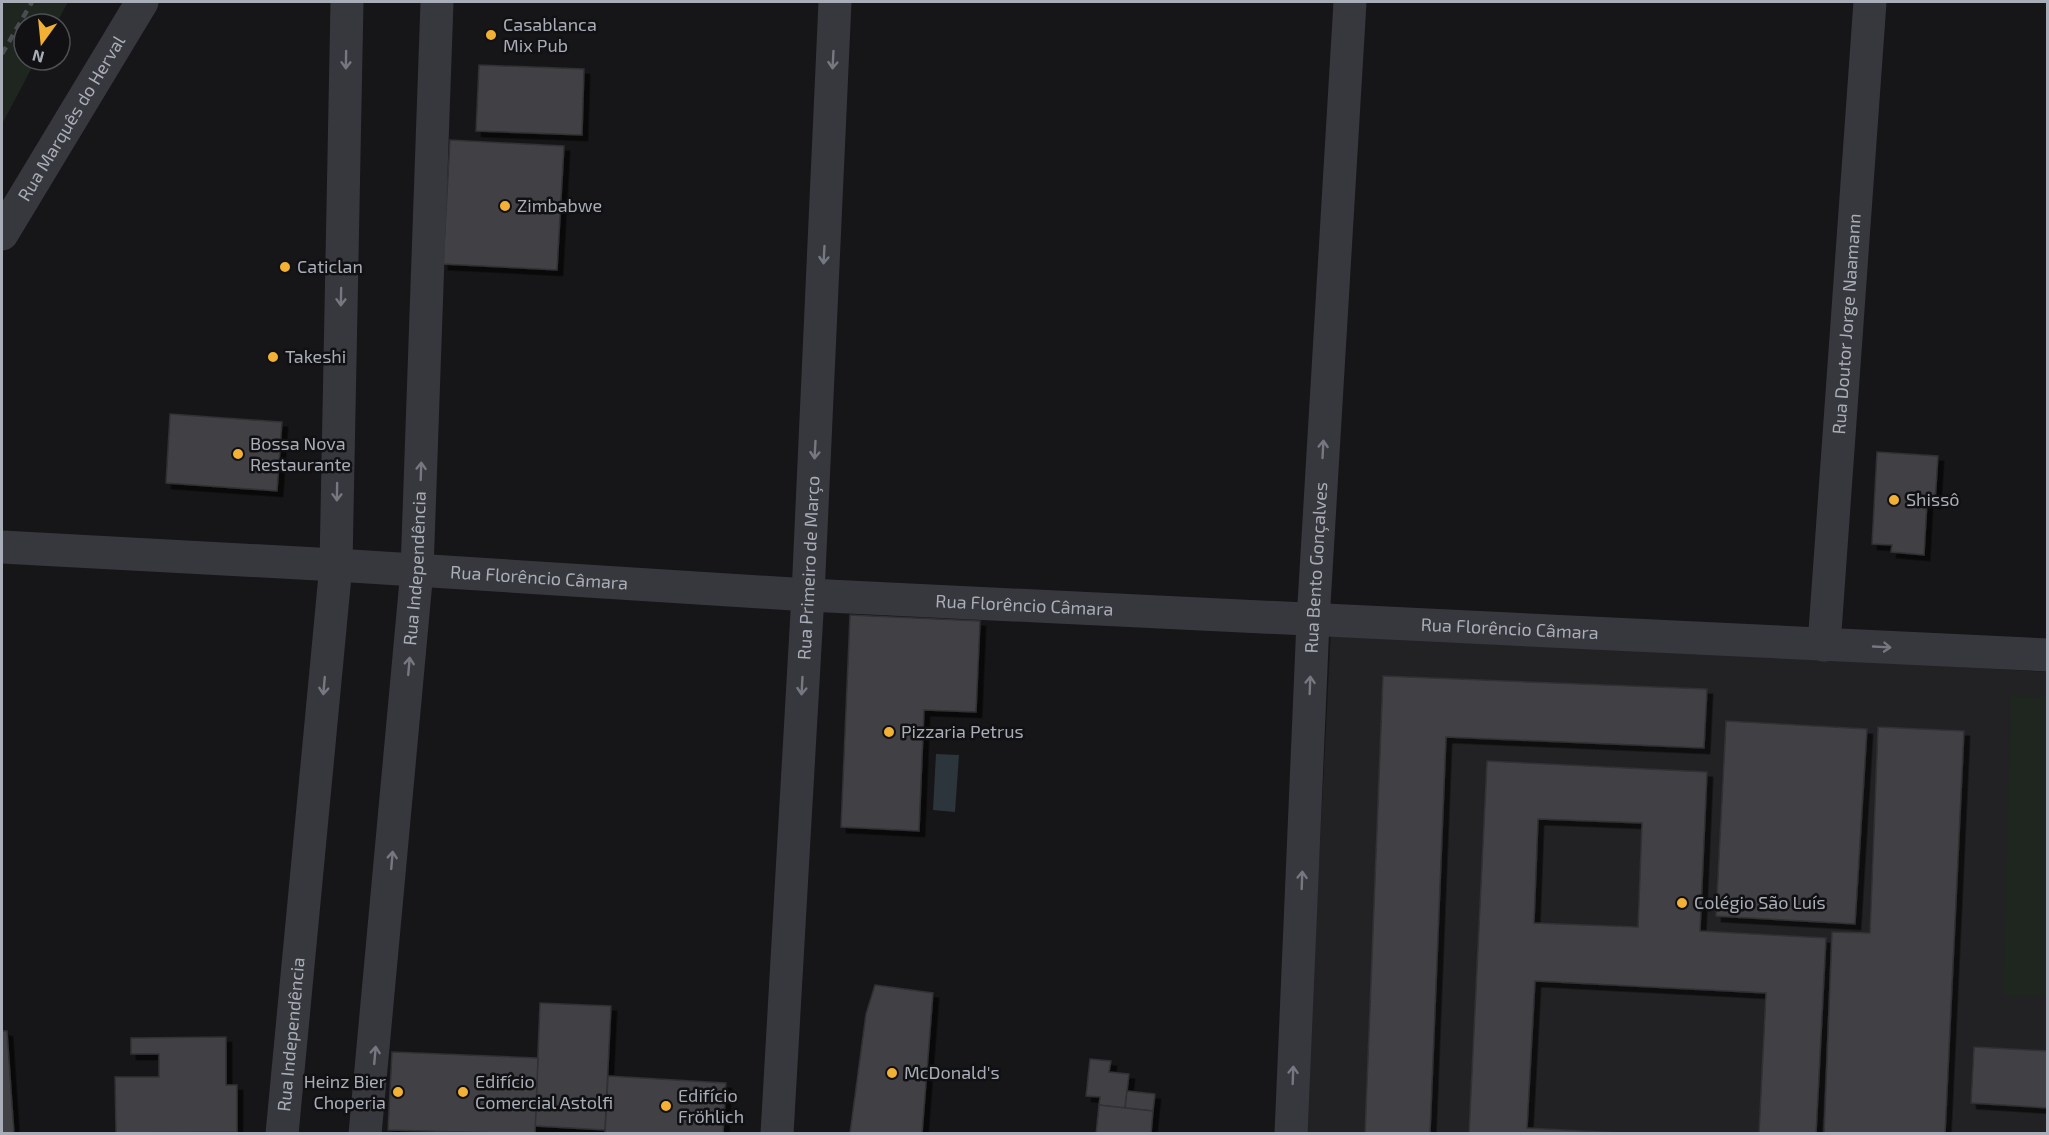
<svg xmlns="http://www.w3.org/2000/svg" width="2049" height="1135" font-family="'Exo 2',sans-serif">
	<defs>
		<filter id="shadow"><feDropShadow dx="5.5" dy="5.5" stdDeviation="0" flood-color="#0009"/></filter>
	</defs>
	<rect width="100%" height="100%" fill="#161618"/>
	<path fill="#222225" d="M 1331,630 L 2047,672 L 2047,1133 L 1305,1134 Z"/>
	<g fill="#1e261f">
		<path d="M 2,2 L 68,2 L 56,24 L 24,24 L 24,60 L 36,60 L 2,124 Z"/>
		<path d="M 2011,696 L 2047,697 L 2047,996 L 2003,995 Z"/>
	</g>
	<path fill="#2c353c" d="M 936,754 L 959,755 L 955,812 L 933,810 Z"/>
	<g fill="#404145" stroke="#303034" stroke-width="1.5" fill-rule="evenodd" filter="url(#shadow)">
		<path d="M 479,65 L 584,69 L 582,135 L 476,131 Z"/>
		<path d="M 450,140 L 564,146 L 557,270 L 443,264 Z"/>
		<path d="M 170,414 L 282,422 L 277,491 L 166,483 Z"/>
		<path d="M 1877,452 L 1938,456 L 1935,503 L 1927,502 L 1924,555 L 1891,552 L 1892,545 L 1872,544 Z"/>
		<path d="M 850,615 L 980,621 L 976,712 L 924,710 L 919,831 L 841,827 Z"/>
		<path d="M 1383,676 L 1707,689 L 1704,748 L 1446,737 L 1430,1134 L 1365,1134 Z"/>
		<path d="M 1726,721 L 1867,729 L 1855,924 L 1716,916 Z"/>
		<path d="M 1878,727 L 1964,731 L 1945,1134 L 1824,1134 L 1832,932 L 1870,933 Z"/>
		<path d="M 1487,761 L 1707,772 L 1700,931 L 1826,938 L 1816,1134 L 1759,1134 L 1766,993 L 1535,981 L 1527,1128 L 1639,1134 L 1469,1134 ZM 1538,819 L 1642,823 L 1638,927 L 1534,923 Z"/>
		<path d="M 875,985 L 933,993 L 922,1134 L 850,1133 L 866,1014 Z"/>
		<path d="M 540,1003 L 611,1006 L 605,1130 L 535,1126 Z"/>
		<path d="M 2,1031 L 7,1031 L 14,1134 L 2,1134 Z"/>
		<path d="M 226,1037 L 226,1085 L 237,1085 L 237,1132 L 116,1133 L 115,1077 L 159,1077 L 159,1054 L 131,1054 L 131,1038 Z"/>
		<path d="M 1974,1047 L 2048,1051 L 2048,1108 L 1971,1103 Z"/>
		<path d="M 392,1052 L 538,1058 L 535,1134 L 388,1130 Z"/>
		<path d="M 1090,1059 L 1111,1061 L 1109,1072 L 1129,1074 L 1125,1109 L 1099,1105 L 1100,1097 L 1086,1096 Z"/>
		<path d="M 608,1076 L 726,1083 L 723,1134 L 605,1134 Z"/>
		<path d="M 1127,1091 L 1155,1094 L 1153,1111 L 1125,1109 Z"/>
		<path d="M 1099,1105 L 1153,1111 L 1151,1134 L 1096,1134 Z"/>
	</g>
	<g fill="none" stroke-linecap="round" stroke-linejoin="round">
		<g stroke="#37383d" stroke-width="33">
			<path id="s1" d="M 2,234 L 142,2"/>
			<path id="s2" d="M 2,547 L 336,565 L 808,595 L 2048,655"/>
			<path id="s3" d="M 1824,645 L 1870,2"/>
			<path id="s4" d="M 282,1134 L 336,565 L 347,2"/>
			<path id="s5" d="M 365,1134 L 417,570 L 437,2"/>
			<path id="s6" d="M 777,1134 L 808,595 L 835,2"/>
			<path id="s7" d="M 1291,1134 L 1313,621 L 1350,2"/>
		</g>
		<path stroke="#4a4c52" stroke-width="4.5" stroke-dasharray="8 6" stroke-linecap="butt" d="M 2,54 L 32,2"/>
	</g>
	<defs><path id="oneway-shaft" d="M-6 0H5M1.5-3L5.5 0L1.5 3" fill="none" stroke-width="1.6" stroke-linecap="round" stroke-linejoin="round" transform="scale(1.5)"/></defs>
	<g stroke="#757881">
		<use href="#oneway-shaft" transform="translate(346 60) rotate(91)"/>
		<use href="#oneway-shaft" transform="translate(833 60) rotate(93)"/>
		<use href="#oneway-shaft" transform="translate(824 255) rotate(93)"/>
		<use href="#oneway-shaft" transform="translate(341 297) rotate(91)"/>
		<use href="#oneway-shaft" transform="translate(1323 449) rotate(-87)"/>
		<use href="#oneway-shaft" transform="translate(815 450) rotate(93)"/>
		<use href="#oneway-shaft" transform="translate(421 471) rotate(-88)"/>
		<use href="#oneway-shaft" transform="translate(337 492) rotate(91)"/>
		<use href="#oneway-shaft" transform="translate(1882 647) rotate(3)"/>
		<use href="#oneway-shaft" transform="translate(409 666) rotate(-85)"/>
		<use href="#oneway-shaft" transform="translate(1310 685) rotate(-88)"/>
		<use href="#oneway-shaft" transform="translate(324 686) rotate(95)"/>
		<use href="#oneway-shaft" transform="translate(802 686) rotate(93)"/>
		<use href="#oneway-shaft" transform="translate(392 860) rotate(-85)"/>
		<use href="#oneway-shaft" transform="translate(1302 880) rotate(-88)"/>
		<use href="#oneway-shaft" transform="translate(375 1055) rotate(-85)"/>
		<use href="#oneway-shaft" transform="translate(1293 1075) rotate(-88)"/>
	</g>
	<g fill="#f2b134" stroke="#111113" stroke-width="2">
		<circle cx="491" cy="35" r="6"/>
		<circle cx="505" cy="206" r="6"/>
		<circle cx="285" cy="267" r="6"/>
		<circle cx="273" cy="357" r="6"/>
		<circle cx="238" cy="454" r="6"/>
		<circle cx="1894" cy="500" r="6"/>
		<circle cx="889" cy="732" r="6"/>
		<circle cx="1682" cy="903" r="6"/>
		<circle cx="892" cy="1073" r="6"/>
		<circle cx="398" cy="1092" r="6"/>
		<circle cx="463" cy="1092" r="6"/>
		<circle cx="666" cy="1106" r="6"/>
	</g>
	<g text-anchor="middle" stroke-width="5" stroke-linejoin="round" paint-order="stroke">
		<g font-size="18" fill="#a8adb8" stroke="#111113" text-anchor="start">
			<text x="503" y="31">Casablanca<tspan x="503" dy="21">Mix Pub</tspan></text>
			<text x="517" y="212">Zimbabwe</text>
			<text x="297" y="273">Caticlan</text>
			<text x="285" y="363">Takeshi</text>
			<text x="250" y="450">Bossa Nova<tspan x="250" dy="21">Restaurante</tspan></text>
			<text x="1906" y="506">Shissô</text>
			<text x="901" y="738">Pizzaria Petrus</text>
			<text x="1694" y="909">Colégio São Luís</text>
			<text x="904" y="1079">McDonald's</text>
			<text x="386" y="1088" text-anchor="end">Heinz Bier<tspan x="386" dy="21">Choperia</tspan></text>
			<text x="475" y="1088">Edifício<tspan x="475" dy="21">Comercial Astolfi</tspan></text>
			<text x="678" y="1102">Edifício<tspan x="678" dy="21">Fröhlich</tspan></text>
		</g>
		<g font-size="18" fill="#a8adb8" stroke="#111113">
			<text dy="6" stroke="none"><textPath href="#s1" startOffset="135">Rua Marquês do Herval</textPath></text>
			<text dy="6" stroke="none"><textPath href="#s3" startOffset="322">Rua Doutor Jorge Naamann</textPath></text>
			<text dy="6" stroke="none"><textPath href="#s7" startOffset="567">Rua Bento Gonçalves</textPath></text>
			<text dy="6" stroke="none"><textPath href="#s5" startOffset="568">Rua Independência</textPath></text>
			<text dy="6" stroke="none"><textPath href="#s6" startOffset="567">Rua Primeiro de Março</textPath></text>
			<text dy="6" stroke="none"><textPath href="#s2" startOffset="538">Rua Florêncio Câmara</textPath></text>
			<text dy="6" stroke="none"><textPath href="#s2" startOffset="1024">Rua Florêncio Câmara</textPath></text>
			<text dy="6" stroke="none"><textPath href="#s2" startOffset="1510">Rua Florêncio Câmara</textPath></text>
			<text dy="6" stroke="none"><textPath href="#s4" startOffset="100">Rua Independência</textPath></text>
		</g>
	</g>
	<rect width="2049" height="1135" fill="none" stroke="#a8adb8" stroke-width="6"/>
	<g transform="translate(42 42) rotate(195)"><circle r="28" fill="#111113" stroke="#4d4f55" stroke-width="1.5"/>
	<path d="M0-4.5L10 22L0 15L-10 22Z" fill="#f2b134"/>
	<text y="-9" font-size="16" font-weight="bold" text-anchor="middle" fill="#a8adb8">N</text>
	</g>
</svg>
